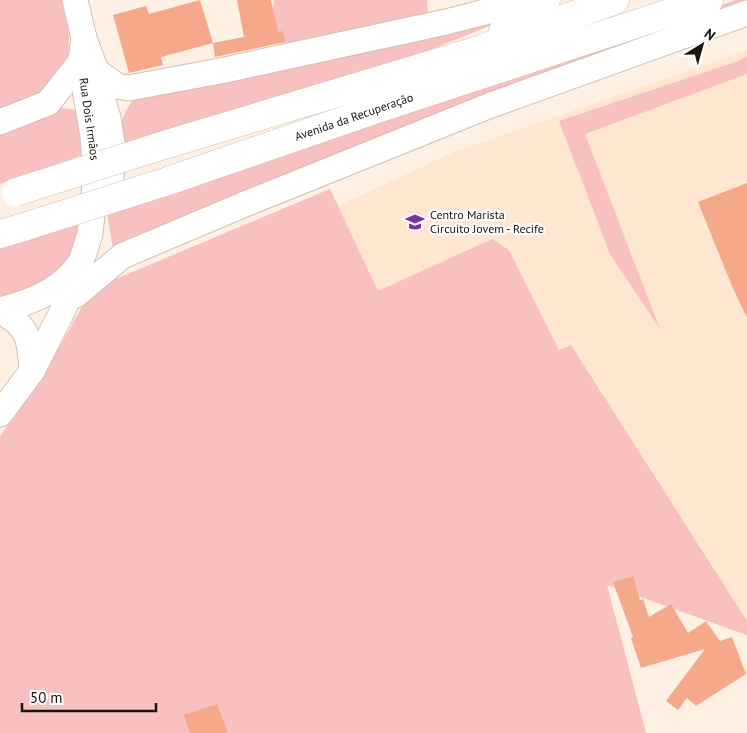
<svg xmlns="http://www.w3.org/2000/svg" width="747" height="733" font-family="'PT Sans',sans-serif">
	<rect width="100%" height="100%" fill="#fef0e2"/>
	<path fill="#fee6d0" d="M 747,50 L 747,635 L 607,585 L 646,733 L 0,733 L 0,437 L 60,346 L 92,289 L 330,189 L 338,206 L 452,153 Z"/>
	<g fill="#f8c0bf">
		<path d="M 0,0 L 62,0 C 67,21 74,46 64,67 C 58,78 48,89 40,99 L 0,109 Z"/>
		<path d="M 274,0 L 427,0 L 428,15 L 280,44 L 273,10 Z"/>
		<path d="M 736,0 L 747,0 L 747,9 L 416,121 L 113,249 L 107,213 Z"/>
		<path d="M 499,22 L 425,52 L 127,144 C 115,129 123,114 133,100 Z"/>
		<path d="M 747,56 L 747,74 L 585,134 L 660,329 L 610,254 L 559,121 L 738,61 Z"/>
		<path d="M 53,107 L 77,110 L 88,153 L 0,184 L 0,130 Z"/>
		<path d="M 330,189 L 378,291 L 492,239 L 509,250 L 559,350 L 571,345 L 747,621 L 747,635 L 607,585 L 646,733 L 0,733 L 0,437 L 60,346 L 92,289 Z"/>
		<path d="M 87,219 L 77,266 L 0,302 L 0,243 Z"/>
	</g>
	<g fill="#f5a98a">
		<path d="M 200,0 L 213,43 L 161,57 L 163,65 L 129,73 L 113,15 L 146,6 L 149,14 Z"/>
		<path d="M 237,0 L 271,0 L 278,32 L 283,31 L 285,42 L 215,57 L 213,43 L 244,37 Z"/>
		<path d="M 747,183 L 747,318 L 732,286 L 698,202 Z"/>
		<path d="M 633,576 L 640,600 L 643,599 L 649,617 L 671,604 L 688,633 L 706,621 L 720,641 L 732,637 L 746,674 L 696,706 L 687,698 L 678,710 L 666,701 L 705,649 L 641,668 L 631,638 L 633,637 L 613,582 Z"/>
		<path d="M 217,704 L 228,733 L 190,733 L 184,715 Z"/>
	</g>
	<g fill="none" stroke-linecap="round" stroke-linejoin="round">
		<g stroke="#d1c0b1" stroke-width="27">
			<g id="secondary">
				<path d="M 75,0 L 84,38 L 96,71 L 99,87 L 108,118 L 113,150 L 111,179"/>
				<path d="M 96,71 L 117,86 L 129,88 L 220,71 L 446,22 L 532,0"/>
				<path d="M 0,122 L 48,103 L 81,61"/>
				<path d="M 76,295 L 122,256 L 245,204 L 491,105 L 747,13"/>
				<path d="M 0,310 C 29,303 58,292 77,267"/>
				<path d="M 0,311 C 29,326 30,340 32,371"/>
				<path d="M 0,414 L 32,371 L 61,314 L 74,284 L 90,234 L 96,176 L 93,136 L 83,78 L 81,61 L 84,38"/>
			</g>
		</g>
		<g stroke="#d1c0b1" stroke-width="29">
			<g id="trunk">
				<path d="M 503,31 L 546,0"/>
				<path d="M 164,145 L 476,51 L 615,0"/>
				<path d="M 168,181 L 374,110 L 709,0"/>
				<path d="M 0,234 L 24,227"/>
			</g>
		</g>
		<use href="#secondary" stroke="#fff" stroke-width="25"/>
		<use href="#trunk" stroke="#fff" stroke-width="28"/>
		<g stroke="#d1c0b1" stroke-width="29" stroke-linecap="butt">
			<g id="trunk-bridge">
				<path d="M 16,192 L 164,145"/>
				<path d="M 24,227 L 168,181"/>
			</g>
		</g>
		<use href="#trunk-bridge" stroke="#fff" stroke-width="28"/>
	</g>
	<defs>
		<g id="university-bare" transform="scale(1.5)"><path d="M0-5L7-2L0 1L-7-2ZM-4 1L0 2.5L4 1V4Q0 6-4 4Z" fill="#7b30a3" stroke="#fff" stroke-width="2.5" paint-order="stroke"/></g>
	</defs>
	<g fill-rule="evenodd">
		<use href="#university-bare" x="415" y="222"/>
	</g>
	<g text-anchor="middle" stroke-width="4.5" stroke-linejoin="round" paint-order="stroke">
		<g font-size="12" fill="#1a140e" stroke="#fff">
			<text transform="translate(354 117) rotate(-19)" y="4">Avenida da Recuperação</text>
			<text transform="translate(89 119) rotate(82)" y="4">Rua Dois Irmãos</text>
		</g>
		<g font-size="12" fill="#1a140e" stroke="#fff" text-anchor="start">
			<text x="430" y="219">Centro Marista<tspan x="430" dy="14">Circuito Jovem - Recife</tspan></text>
		</g>
	</g>
	<g transform="translate(702 45) rotate(37)" stroke="#ffffff" stroke-width="4" paint-order="stroke">
	<path d="M0-4L9 19L0 12L-9 19Z" fill="#1a140e"/>
	<text y="-8" font-size="14" font-weight="bold" text-anchor="middle" fill="#1a140e">N</text>
	</g>
	<path d="M22 703v8h134v-8" fill="none" stroke="#1a140e" stroke-width="2.5"/>
	<text x="30" y="703" font-size="15" fill="#1a140e" stroke="#ffffff" stroke-width="4" paint-order="stroke">50 m</text>
</svg>
